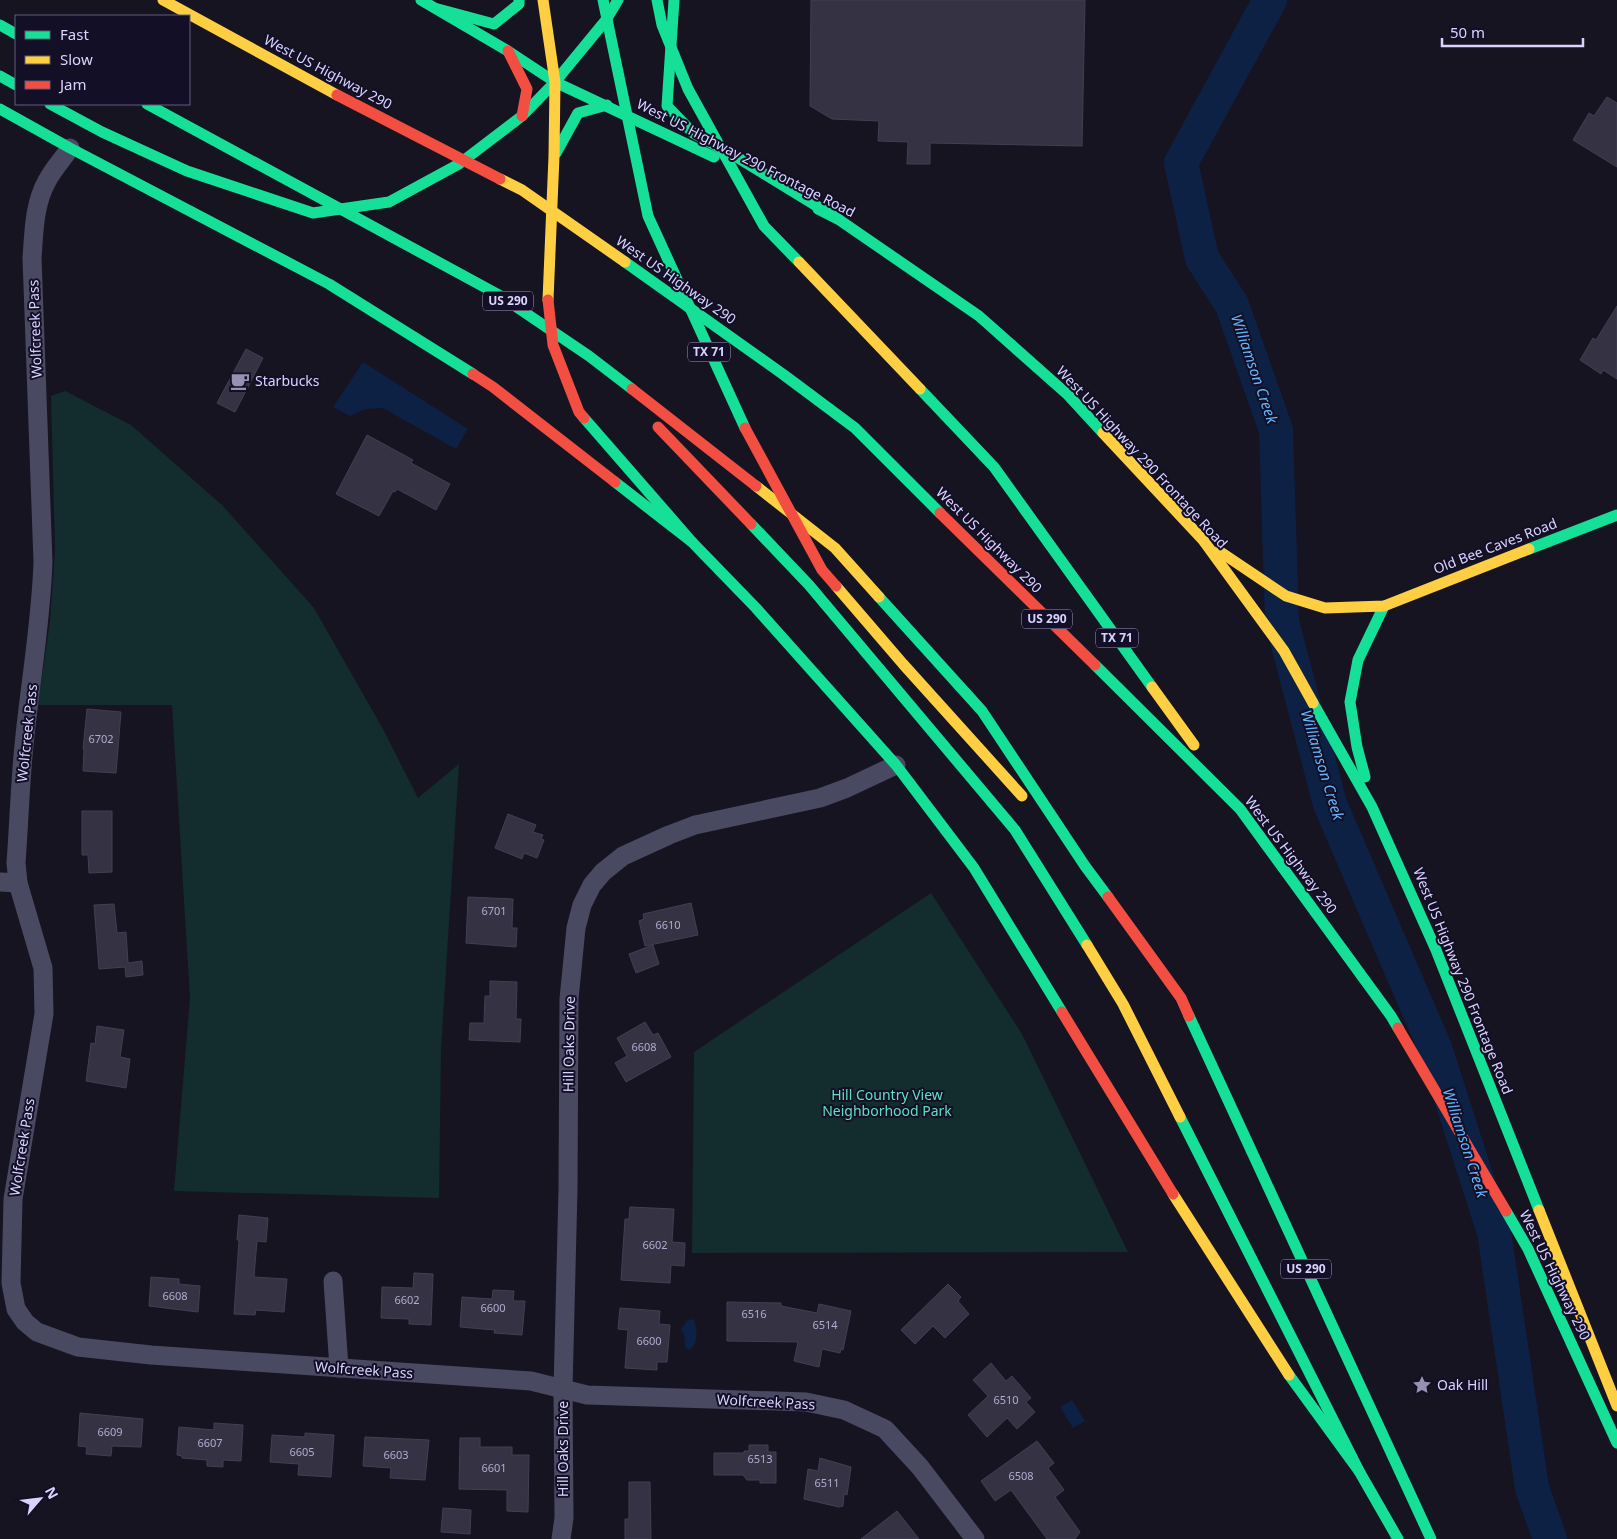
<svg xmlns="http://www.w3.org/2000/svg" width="1617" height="1539" font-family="'Noto Sans',sans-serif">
	<rect width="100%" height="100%" fill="#161421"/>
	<g fill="#132c2d">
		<path d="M 65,391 L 131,425 L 222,505 L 314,608 L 383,729 L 418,798 L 459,764 L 441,1049 L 439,1198 L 174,1191 L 190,998 L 172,705 L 38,705 L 50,621 L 55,551 L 51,396 Z"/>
		<path d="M 931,893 L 1022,1034 L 1128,1252 L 692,1253 L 694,1052 Z"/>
	</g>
	<g fill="#0d2144">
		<path d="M 363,362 L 468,429 L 456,449 L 383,408 L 365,409 L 350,416 L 333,407 Z"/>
		<path d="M 691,1319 L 694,1320 C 697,1330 699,1341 691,1349 L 687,1349 L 685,1347 L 684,1335 L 681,1329 L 687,1321 Z"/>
		<path d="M 1072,1400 L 1085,1421 L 1073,1428 L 1060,1407 Z"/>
	</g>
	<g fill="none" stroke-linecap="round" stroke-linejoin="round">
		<path stroke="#0d2144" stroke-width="34" d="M 1270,0 L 1181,163 L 1202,258 L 1232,305 L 1276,430 L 1282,622 L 1330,804 L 1435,1048 L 1494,1232 L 1532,1488 L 1550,1539"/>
	</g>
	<g fill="#343243" stroke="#433f54">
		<path d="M 811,0 L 1085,0 L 1082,146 L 930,143 L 930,164 L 907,164 L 908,142 L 878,141 L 879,121 L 832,119 L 810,106 Z"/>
		<path d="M 1607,97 L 1617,103 L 1617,167 L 1573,140 L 1589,113 L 1594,116 Z"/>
		<path d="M 1617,306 L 1617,379 L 1603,370 L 1601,374 L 1580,360 L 1593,338 L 1596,340 Z"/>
		<path d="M 246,349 L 263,358 L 235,412 L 217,403 Z"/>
		<path d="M 367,435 L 413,460 L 411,463 L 450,484 L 436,510 L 397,489 L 395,492 L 393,491 L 379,516 L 336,494 Z"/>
		<path d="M 87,709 L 121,712 L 116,773 L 83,771 L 84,749 L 83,749 Z"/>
		<path d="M 82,811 L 112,811 L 112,872 L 89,873 L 88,855 L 82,855 Z"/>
		<path d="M 508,814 L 536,825 L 533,832 L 543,835 L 541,839 L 544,840 L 537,858 L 524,853 L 522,859 L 495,848 Z"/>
		<path d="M 468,897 L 513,899 L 512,928 L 517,928 L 516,947 L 466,943 Z"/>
		<path d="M 691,903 L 698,935 L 645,946 L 639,921 L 644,919 L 643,914 Z"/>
		<path d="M 114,904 L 117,933 L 126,932 L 128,963 L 142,961 L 143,975 L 126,977 L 125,967 L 99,969 L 94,905 Z"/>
		<path d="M 653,945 L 659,964 L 636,973 L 629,954 Z"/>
		<path d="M 490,981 L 517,982 L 516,1019 L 521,1019 L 520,1042 L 469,1040 L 470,1023 L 484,1023 L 485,996 L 490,996 Z"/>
		<path d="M 645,1022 L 653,1035 L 658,1033 L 671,1057 L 626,1082 L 615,1063 L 627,1056 L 617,1038 Z"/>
		<path d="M 97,1026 L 124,1030 L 120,1057 L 130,1059 L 126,1088 L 86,1081 L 91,1043 L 95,1044 Z"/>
		<path d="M 630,1207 L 674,1209 L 672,1242 L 685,1243 L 684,1266 L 671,1265 L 670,1283 L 621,1280 L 625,1219 L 629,1219 Z"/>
		<path d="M 239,1215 L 268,1218 L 266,1242 L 257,1241 L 254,1277 L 287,1279 L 284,1312 L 256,1310 L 255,1315 L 234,1314 L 239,1240 L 237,1240 Z"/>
		<path d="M 414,1273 L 433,1274 L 431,1325 L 409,1324 L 409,1319 L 381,1318 L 382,1287 L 413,1288 Z"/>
		<path d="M 151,1277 L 179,1279 L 179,1284 L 200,1286 L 198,1312 L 149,1306 Z"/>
		<path d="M 948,1284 L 961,1297 L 958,1301 L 969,1314 L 945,1338 L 933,1326 L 915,1344 L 901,1330 Z"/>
		<path d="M 493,1290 L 514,1291 L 513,1301 L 525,1301 L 522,1335 L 494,1333 L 495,1330 L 460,1327 L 462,1297 L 492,1299 Z"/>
		<path d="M 727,1302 L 781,1303 L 781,1306 L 817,1313 L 819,1304 L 851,1311 L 843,1350 L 841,1349 L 840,1353 L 822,1349 L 819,1367 L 794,1361 L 798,1342 L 727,1341 Z"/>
		<path d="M 620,1308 L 660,1311 L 659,1324 L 670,1325 L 667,1362 L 657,1362 L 657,1370 L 625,1368 L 628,1330 L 618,1329 Z"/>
		<path d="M 991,1363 L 1006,1381 L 1012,1376 L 1031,1398 L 1026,1402 L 1035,1412 L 1017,1429 L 1007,1418 L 987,1437 L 968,1415 L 988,1396 L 973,1380 Z"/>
		<path d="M 80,1413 L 143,1419 L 141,1447 L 112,1446 L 111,1456 L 86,1454 L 87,1447 L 78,1446 Z"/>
		<path d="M 214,1423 L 243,1425 L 241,1461 L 223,1460 L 223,1467 L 207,1466 L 207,1460 L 182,1458 L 182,1456 L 177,1455 L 179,1427 L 214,1430 Z"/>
		<path d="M 305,1433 L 334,1435 L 331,1477 L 298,1475 L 299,1464 L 270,1462 L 272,1435 L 305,1437 Z"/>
		<path d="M 365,1437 L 429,1440 L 425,1480 L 390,1478 L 391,1468 L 363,1466 Z"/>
		<path d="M 460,1438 L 480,1438 L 480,1447 L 512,1447 L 512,1455 L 529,1455 L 528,1512 L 507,1511 L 507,1490 L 459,1489 Z"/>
		<path d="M 1037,1441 L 1054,1463 L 1048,1468 L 1064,1490 L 1055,1497 L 1080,1532 L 1075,1539 L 1047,1539 L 1011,1490 L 995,1501 L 981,1481 Z"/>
		<path d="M 749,1445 L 768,1445 L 768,1452 L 776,1452 L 776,1483 L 760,1483 L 760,1480 L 747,1480 L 743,1475 L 714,1475 L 714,1453 L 744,1453 L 744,1451 L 749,1451 Z"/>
		<path d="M 820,1458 L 851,1467 L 847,1495 L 844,1494 L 843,1506 L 839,1507 L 804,1499 L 808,1469 L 818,1471 Z"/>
		<path d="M 629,1482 L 650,1482 L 651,1539 L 625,1539 L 625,1519 L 629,1519 Z"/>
		<path d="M 443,1508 L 471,1510 L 470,1534 L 441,1532 Z"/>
		<path d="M 897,1511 L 919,1539 L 861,1539 Z"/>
	</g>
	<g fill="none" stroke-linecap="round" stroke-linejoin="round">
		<g stroke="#4a4962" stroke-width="19">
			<path d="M 70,148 C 63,159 53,169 47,181 C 34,204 34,232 32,258 L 43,562 C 41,623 30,683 24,745 C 20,784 19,824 16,863 L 18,883 L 43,968 L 44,1014 L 13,1199 L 11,1283 L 16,1309 L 25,1322 L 37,1332 L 78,1347 L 151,1355 L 531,1381 L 587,1395 L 806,1402 L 844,1410 L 885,1429 L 920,1467 L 975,1539"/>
			<path d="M 0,882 L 18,883"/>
			<path d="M 333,1281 L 339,1368"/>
			<path d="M 561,1539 L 564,1518 L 563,1389 L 568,1189 L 569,999 L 576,928 L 582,905 L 592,885 L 603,872 L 623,856 L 669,835 L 695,825 L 820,798 L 847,788 L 896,765"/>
		</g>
		<g stroke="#16e098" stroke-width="11">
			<path d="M 421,0 L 508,51 L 555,82 L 714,157"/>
			<path d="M 603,0 L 648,216 L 745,428"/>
			<path d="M 657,0 L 662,25 L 688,89 L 764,226 L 799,262"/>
			<path d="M 674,0 L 667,106 L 693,133 L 740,159 L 838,219"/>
			<path d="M 438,9 L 494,24 L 519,4 L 519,0"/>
			<path d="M 0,25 L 16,34"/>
			<path d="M 0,76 L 16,85"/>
			<path d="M 50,104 L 102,132 L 187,171 L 313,213 L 389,202 L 459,164 L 522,116 L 555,82 L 606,20 L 618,0"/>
			<path d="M 147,104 L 499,295 L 589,356 L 632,389"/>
			<path d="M 0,109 L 70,148 L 329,284 L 473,374"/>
			<path d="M 556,153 L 578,113 L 607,105"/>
			<path d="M 818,209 L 838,219 L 979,316 L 1068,395 L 1103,433"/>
			<path d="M 625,262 L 784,375 L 855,428 L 940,513"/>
			<path d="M 920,389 L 994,467 L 1152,687"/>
			<path d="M 584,418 L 692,542"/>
			<path d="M 615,482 L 692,542 L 756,608 L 896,765 L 974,868 L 1062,1012"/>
			<path d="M 751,524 L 809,585 L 1015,830 L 1087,945"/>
			<path d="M 1529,549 L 1617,515"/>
			<path d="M 879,597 L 982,711 L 1085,866 L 1108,897"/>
			<path d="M 1095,665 L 1240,809 L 1391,1016 L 1398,1028"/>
			<path d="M 1313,703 L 1372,807 L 1436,950 L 1539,1210"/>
			<path d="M 1365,777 L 1357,747 L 1350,702 L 1358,660 L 1384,606"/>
			<path d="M 1189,1016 L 1431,1539"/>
			<path d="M 1180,1117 L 1359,1471"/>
			<path d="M 1506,1211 L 1528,1249 L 1617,1443"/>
			<path d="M 1289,1375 L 1359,1471 L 1398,1539"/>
		</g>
		<g stroke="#ffcf43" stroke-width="11">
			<path d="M 163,0 L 337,95"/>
			<path d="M 543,0 L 555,82 L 554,156 L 548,300"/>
			<path d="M 500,179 L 522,190 L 625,262"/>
			<path d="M 799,262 L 920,389"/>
			<path d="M 1103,433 L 1203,540 L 1284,651 L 1313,703"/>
			<path d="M 756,486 L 835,548 L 879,597"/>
			<path d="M 1219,551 L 1286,596 L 1325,608 L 1384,606 L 1529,549"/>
			<path d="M 836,586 L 903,664 L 1022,796"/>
			<path d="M 1152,687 L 1194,745"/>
			<path d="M 1087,945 L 1123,1004 L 1180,1117"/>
			<path d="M 1173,1194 L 1289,1375"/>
			<path d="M 1539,1210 L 1617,1406"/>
		</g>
		<g stroke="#f24e42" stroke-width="11">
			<path d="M 508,51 L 527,89 L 522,116"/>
			<path d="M 337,95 L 500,179"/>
			<path d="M 548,300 L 553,345 L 579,412 L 584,418"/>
			<path d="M 473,374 L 493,387 L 615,482"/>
			<path d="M 632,389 L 756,486"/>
			<path d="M 658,427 L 751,524"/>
			<path d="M 745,428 L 822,570 L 836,586"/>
			<path d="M 940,513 L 1095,665"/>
			<path d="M 1108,897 L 1181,998 L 1189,1016"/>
			<path d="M 1062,1012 L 1173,1194"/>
			<path d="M 1398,1028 L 1506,1211"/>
		</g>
	</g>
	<defs>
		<g id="cafe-bare" transform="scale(1.5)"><path d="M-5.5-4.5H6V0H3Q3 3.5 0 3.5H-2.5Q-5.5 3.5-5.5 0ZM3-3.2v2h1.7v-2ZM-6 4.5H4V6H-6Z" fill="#9591b1" stroke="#130f26" stroke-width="2.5" paint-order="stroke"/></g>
		<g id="sight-bare" transform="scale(1.5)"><path d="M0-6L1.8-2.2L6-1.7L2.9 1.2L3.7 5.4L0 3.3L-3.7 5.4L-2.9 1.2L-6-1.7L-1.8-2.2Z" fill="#9591b1" stroke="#130f26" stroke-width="2.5" paint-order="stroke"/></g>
	</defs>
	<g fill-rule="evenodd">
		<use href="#cafe-bare" x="240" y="381"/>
		<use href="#sight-bare" x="1422" y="1385"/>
	</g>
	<g text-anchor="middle" stroke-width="4" stroke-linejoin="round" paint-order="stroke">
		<g font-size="11" fill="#b0acd0">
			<text x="101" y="743">6702</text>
			<text x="494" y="915">6701</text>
			<text x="668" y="929">6610</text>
			<text x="644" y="1051">6608</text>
			<text x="655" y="1249">6602</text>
			<text x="175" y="1300">6608</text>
			<text x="407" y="1304">6602</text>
			<text x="493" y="1312">6600</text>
			<text x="754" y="1318">6516</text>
			<text x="825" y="1329">6514</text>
			<text x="649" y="1345">6600</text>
			<text x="1006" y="1404">6510</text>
			<text x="110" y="1436">6609</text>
			<text x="210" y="1447">6607</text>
			<text x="302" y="1456">6605</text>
			<text x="396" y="1459">6603</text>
			<text x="760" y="1463">6513</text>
			<text x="494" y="1472">6601</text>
			<text x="1021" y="1480">6508</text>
			<text x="827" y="1487">6511</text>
		</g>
		<g fill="#130f26" stroke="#9e99be" stroke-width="1">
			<rect x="483" y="291.5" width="50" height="19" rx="4"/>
			<rect x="688" y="342.5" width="42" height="19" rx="4"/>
			<rect x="1022" y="609.5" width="50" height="19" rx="4"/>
			<rect x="1096" y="628.5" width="42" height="19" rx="4"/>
			<rect x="1281" y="1259.5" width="50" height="19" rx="4"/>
		</g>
		<g font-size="12" font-weight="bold" fill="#d9d4ff">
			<text x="508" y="305">US 290</text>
			<text x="709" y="356">TX 71</text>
			<text x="1047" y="623">US 290</text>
			<text x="1117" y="642">TX 71</text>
			<text x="1306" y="1273">US 290</text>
		</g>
		<g font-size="14" fill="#d9d4ff" stroke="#130f26">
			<text transform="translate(328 72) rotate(28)" y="5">West US Highway 290</text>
			<text transform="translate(746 158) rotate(27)" y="5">West US Highway 290 Frontage Road</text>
			<text transform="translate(676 280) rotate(35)" y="5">West US Highway 290</text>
			<text transform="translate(35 329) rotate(-92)" y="5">Wolfcreek Pass</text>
			<text transform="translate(1142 457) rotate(47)" y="5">West US Highway 290 Frontage Road</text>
			<text transform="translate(989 540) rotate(45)" y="5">West US Highway 290</text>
			<text transform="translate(1495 546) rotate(-21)" y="5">Old Bee Caves Road</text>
			<text transform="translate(27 733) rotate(-84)" y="5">Wolfcreek Pass</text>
			<text transform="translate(1291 855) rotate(53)" y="5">West US Highway 290</text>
			<text transform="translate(1463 981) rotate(68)" y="5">West US Highway 290 Frontage Road</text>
			<text transform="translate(569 1044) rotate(-89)" y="5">Hill Oaks Drive</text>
			<text transform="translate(22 1147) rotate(-81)" y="5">Wolfcreek Pass</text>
			<text transform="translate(1555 1275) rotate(64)" y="5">West US Highway 290</text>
			<text transform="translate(364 1370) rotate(4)" y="5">Wolfcreek Pass</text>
			<text transform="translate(766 1402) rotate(3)" y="5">Wolfcreek Pass</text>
			<text transform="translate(563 1449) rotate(-90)" y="5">Hill Oaks Drive</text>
		</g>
		<g font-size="14" fill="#d9d4ff" stroke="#130f26" text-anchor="start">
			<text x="255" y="386">Starbucks</text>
			<text x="1437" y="1390">Oak Hill</text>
		</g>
		<g font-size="14" fill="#5fe0c0" stroke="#130f26">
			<text x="887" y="1100">Hill Country View<tspan x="887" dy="16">Neighborhood Park</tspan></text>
		</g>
		<g font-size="15" font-style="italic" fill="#62b6ff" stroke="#130f26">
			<text transform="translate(1254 369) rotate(71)" y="5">Williamson Creek</text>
			<text transform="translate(1322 765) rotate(73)" y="5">Williamson Creek</text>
			<text transform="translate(1465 1143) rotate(72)" y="5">Williamson Creek</text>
		</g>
	</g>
	<rect x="15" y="15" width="175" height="90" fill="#130f26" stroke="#625e7d"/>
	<rect x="25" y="31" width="25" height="8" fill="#16e098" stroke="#625e7d"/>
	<text x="60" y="40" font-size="15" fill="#d9d4ff">Fast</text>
	<rect x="25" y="56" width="25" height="8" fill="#ffcf43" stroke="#625e7d"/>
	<text x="60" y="65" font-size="15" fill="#d9d4ff">Slow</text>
	<rect x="25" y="81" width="25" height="8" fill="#f24e42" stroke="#625e7d"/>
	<text x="60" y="90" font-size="15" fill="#d9d4ff">Jam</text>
	<g transform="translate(40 1499) rotate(62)" stroke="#130f26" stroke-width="4" paint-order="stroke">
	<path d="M0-4L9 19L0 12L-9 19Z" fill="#d9d4ff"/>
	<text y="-8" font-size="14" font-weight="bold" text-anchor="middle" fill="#d9d4ff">N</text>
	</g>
	<path d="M1442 38v8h141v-8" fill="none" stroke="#d9d4ff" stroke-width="2.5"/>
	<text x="1450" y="38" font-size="15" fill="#d9d4ff" stroke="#130f26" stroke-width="4" paint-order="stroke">50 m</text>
</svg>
